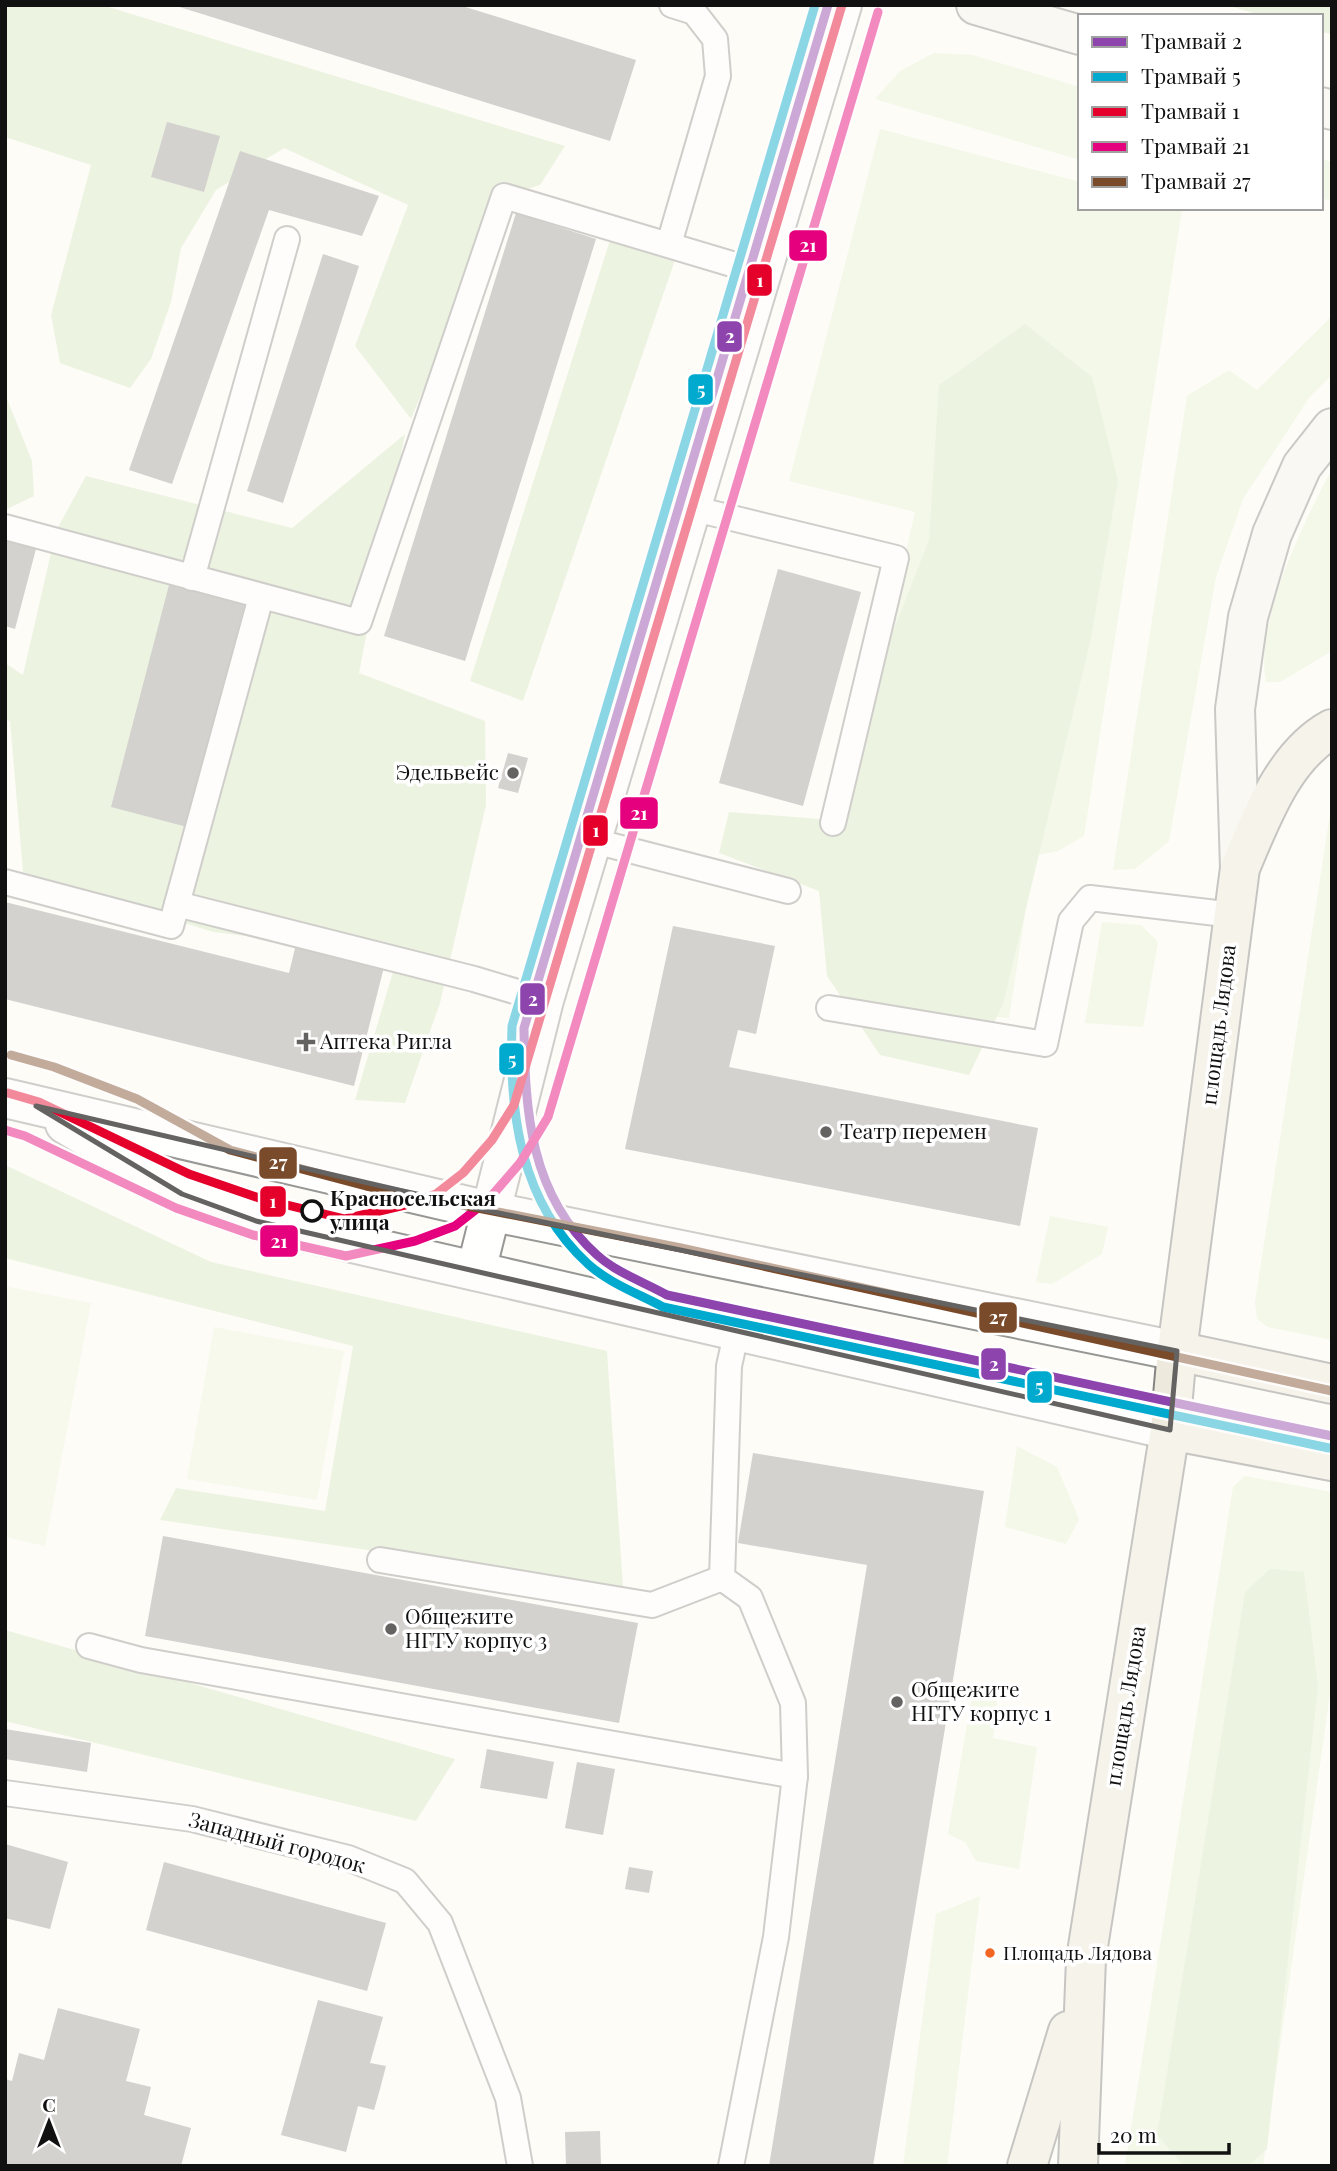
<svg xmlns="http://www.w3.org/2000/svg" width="1337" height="2171" font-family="'Playfair Display',serif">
	<rect width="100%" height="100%" fill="#fdfcf7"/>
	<g fill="#e7f3d7">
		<path d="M 934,53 L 973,55 L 1080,87 L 1080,160 L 875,99 L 900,71 Z"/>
		<path d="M 880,129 L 1080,182 L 1080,208 L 1182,210 L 1084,836 L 1058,851 L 1034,856 L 1009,1018 L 851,1003 L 842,833 L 915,512 L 789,481 Z"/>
		<path d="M 1321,159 L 1332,162 L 1332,200 L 1321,199 Z"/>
		<path d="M 1332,316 L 1332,375 L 1309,398 L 1243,499 L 1216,577 L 1169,841 L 1135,869 L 1113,870 L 1187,396 L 1229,370 L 1257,390 Z"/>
		<path d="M 1332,469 L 1332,651 L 1280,682 L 1266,682 C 1254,621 1304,522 1332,469 Z"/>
		<path d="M 1332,801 L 1332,1340 L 1268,1327 L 1257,1319 L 1255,1302 Z"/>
		<path d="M 1102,922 L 1141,925 L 1158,942 L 1143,1027 L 1085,1023 Z"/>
		<path d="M 1050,1216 L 1108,1227 L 1102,1254 L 1052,1284 L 1036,1282 Z"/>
		<path d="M 1017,1446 L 1057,1467 L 1079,1519 L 1066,1544 L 1005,1527 Z"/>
		<path d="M 1245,1476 L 1332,1492 L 1332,1680 L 1263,2166 L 1125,2166 L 1233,1487 Z"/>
		<path d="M 973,1690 L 998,1693 L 993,1738 L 1037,1747 L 1019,1869 L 976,1861 L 965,1842 L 948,1834 Z"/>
		<path d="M 980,1896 L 947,2166 L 903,2166 L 936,1914 Z"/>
	</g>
	<g fill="#d8eac5">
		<path d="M 5,5 L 102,5 L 565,146 L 540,185 L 504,196 L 411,419 L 355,346 L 408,205 L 284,148 L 216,190 L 181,248 L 171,302 L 151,359 L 130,388 L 60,363 L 51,315 L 91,165 L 5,137 Z"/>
		<path d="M 1226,5 L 1332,5 L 1332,34 L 1321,32 L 1321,16 L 1264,16 Z"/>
		<path d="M 618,215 L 675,260 L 523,701 L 470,681 Z"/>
		<path d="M 1025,324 L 1092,377 L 1118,481 L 1091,638 L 1003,1004 L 969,1075 L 880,1055 L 827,976 L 819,891 L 719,853 L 729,812 L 820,819 L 929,540 L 939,385 Z"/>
		<path d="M 5,394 L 32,461 L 34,496 L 5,510 Z"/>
		<path d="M 405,434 L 359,673 L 485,721 L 486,805 L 440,1003 L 405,1103 L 355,1100 L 398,955 L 213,932 L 23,872 L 10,721 L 5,720 L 5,663 L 23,675 L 56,531 L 86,476 L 292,528 Z"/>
		<path d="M 5,1165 L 211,1262 L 607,1351 L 623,1587 L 160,1520 L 176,1488 L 325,1511 L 353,1346 L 5,1258 Z"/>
		<path d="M 1270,1569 L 1304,1572 L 1318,1687 L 1267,2149 L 1248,2166 L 1184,2166 L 1157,2135 L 1245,1592 Z"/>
		<path d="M 5,1630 L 455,1759 L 416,1821 L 5,1721 Z"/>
	</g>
	<g fill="#f0f6e1">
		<path d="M 5,1286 L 91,1303 L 45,1546 L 5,1537 Z"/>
		<path d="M 214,1327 L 344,1351 L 317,1500 L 187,1479 Z"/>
	</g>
	<g fill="#a19f9c">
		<path d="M 173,5 L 459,5 L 636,60 L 610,141 Z"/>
		<path d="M 167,122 L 220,136 L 204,192 L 151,177 Z"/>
		<path d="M 240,151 L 379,196 L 362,236 L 269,210 L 172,484 L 129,470 Z"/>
		<path d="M 516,213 L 596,239 L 465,661 L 384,636 Z"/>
		<path d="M 323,254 L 359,266 L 283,503 L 247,491 Z"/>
		<path d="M 5,537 L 37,545 L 15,629 L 5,626 Z"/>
		<path d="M 778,569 L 861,592 L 803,806 L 719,783 Z"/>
		<path d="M 169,585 L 249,606 L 191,828 L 111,807 Z"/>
		<path d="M 508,753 L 528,758 L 518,793 L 498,788 Z"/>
		<path d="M 5,902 L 289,973 L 297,940 L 385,963 L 354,1086 L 5,999 Z"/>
		<path d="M 673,926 L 775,946 L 756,1034 L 738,1030 L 729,1067 L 1038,1128 L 1020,1226 L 625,1149 Z"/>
		<path d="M 753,1453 L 984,1491 L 873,2166 L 769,2166 L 867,1565 L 738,1543 Z"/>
		<path d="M 163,1536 L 638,1623 L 619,1723 L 145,1636 Z"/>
		<path d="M 5,1729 L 91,1743 L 87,1772 L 5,1759 Z"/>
		<path d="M 487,1749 L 554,1762 L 547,1799 L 480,1788 Z"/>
		<path d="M 577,1762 L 615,1769 L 603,1835 L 565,1828 Z"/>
		<path d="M 5,1844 L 68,1862 L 50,1929 L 5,1918 Z"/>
		<path d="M 164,1862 L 386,1923 L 367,1991 L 146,1930 Z"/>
		<path d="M 629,1867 L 653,1871 L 649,1893 L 625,1889 Z"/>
		<path d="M 318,2000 L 383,2017 L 370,2063 L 386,2066 L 380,2089 L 374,2110 L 358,2106 L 346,2152 L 281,2135 Z"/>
		<path d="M 58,2008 L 140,2029 L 126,2081 L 151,2087 L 144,2115 L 191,2128 L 181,2166 L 5,2166 L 5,2079 L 12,2081 L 19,2053 L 44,2060 Z"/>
		<path d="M 600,2131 L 601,2166 L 566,2166 L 565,2132 Z"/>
	</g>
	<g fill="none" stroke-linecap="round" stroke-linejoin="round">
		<g stroke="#979795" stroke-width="28">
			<g id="service">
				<path d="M 669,244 L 718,76 L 715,39 L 694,12 L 672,5"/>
				<path d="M 691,508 L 896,558 L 833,823"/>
				<path d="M 5,527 L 359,622 L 504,196 L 762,273"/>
				<path d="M 192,578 L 287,239"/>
				<path d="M 594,841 L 788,891"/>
				<path d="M 5,882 L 171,926 L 261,597"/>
				<path d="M 177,904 L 474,979 L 544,1000"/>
				<path d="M 829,1008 L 1045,1044 L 1071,921 L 1090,898 L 1233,915"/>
				<path d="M 380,1560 L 652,1605 L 722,1578"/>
				<path d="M 89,1646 L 141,1660 L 795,1776"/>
				<path d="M 5,1793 L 192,1819 L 348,1858 L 405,1881 L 440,1923 L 508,2098 L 520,2166"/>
				<path d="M 731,2166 L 776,1937 L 795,1776 L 793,1703 L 750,1598 L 722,1578 L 729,1366 L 737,1330"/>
			</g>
		</g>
		<g stroke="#979795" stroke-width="42">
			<g id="tertiary">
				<path d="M 5,1098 L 489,1211 L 1177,1351"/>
				<path d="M 65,1124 L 182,1194 L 256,1221 L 1170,1430"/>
				<path d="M 476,1271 L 544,1000 L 842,5"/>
			</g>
		</g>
		<g stroke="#8e8d8b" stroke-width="42">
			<g id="secondary">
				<path d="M 976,5 L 1080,35"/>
				<path d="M 1321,107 L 1332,110"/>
				<path d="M 1240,868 L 1235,709 L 1248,617 L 1272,534 L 1302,466 L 1332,428"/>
			</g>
		</g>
		<g stroke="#858482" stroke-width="42">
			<g id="primary">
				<path d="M 1177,1351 L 1332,1384"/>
				<path d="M 1170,1430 L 1332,1461"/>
				<path d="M 1027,2166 L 1068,2031"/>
				<path d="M 1078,2166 L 1086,1959 L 1170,1430 L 1177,1351 L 1240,868 C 1261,819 1283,756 1332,729"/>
			</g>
		</g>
		<use href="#service" stroke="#fffffe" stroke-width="24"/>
		<use href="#tertiary" stroke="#fffffe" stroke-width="38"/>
		<use href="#secondary" stroke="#f6f4eb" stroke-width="38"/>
		<use href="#primary" stroke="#ede9dc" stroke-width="38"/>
		<g stroke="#fff" stroke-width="14">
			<path id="tram-1" d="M 828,5 L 524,1028 C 525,1112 530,1195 597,1255 C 617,1273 644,1282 667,1295 L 1332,1436"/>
		</g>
		<g stroke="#fff" stroke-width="14">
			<path id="tram-2" d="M 815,5 L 512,1026 C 509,1113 520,1202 588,1264 C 609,1283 639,1294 663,1307 L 1329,1448"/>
		</g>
		<g stroke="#fff" stroke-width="14">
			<path id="tram-3" d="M 8,1093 L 39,1102 L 189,1174 L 262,1199 L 345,1219 L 405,1205 L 436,1194 L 463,1173 L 492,1140 L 514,1105 L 842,5"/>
		</g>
		<g stroke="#fff" stroke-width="14">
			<path id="tram-4" d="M 5,1130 L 25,1136 L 176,1208 L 253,1235 L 346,1256 L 415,1241 L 455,1226 L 488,1200 L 520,1163 L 548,1117 L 878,12"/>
		</g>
		<g stroke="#fff" stroke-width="14">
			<path id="tram-5" d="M 11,1055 L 54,1067 L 137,1099 L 230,1150 L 366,1186 L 681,1248 L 1332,1391"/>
		</g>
		<use href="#tram-1" stroke="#8e44ad" stroke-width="9"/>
		<use href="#tram-2" stroke="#00a9ce" stroke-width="9"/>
		<use href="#tram-3" stroke="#e4002b" stroke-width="9"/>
		<use href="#tram-4" stroke="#e5007d" stroke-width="9"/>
		<use href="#tram-5" stroke="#7a4b2a" stroke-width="9"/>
	</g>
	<path d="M0 0H1337V2171H0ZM 36,1106 L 489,1211 L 1177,1351 L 1170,1430 L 256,1221 L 182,1194 Z" fill="#fdfcf7" fill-opacity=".55" fill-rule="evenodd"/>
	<path fill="none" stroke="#646362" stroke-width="5" stroke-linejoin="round" d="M 36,1106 L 489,1211 L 1177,1351 L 1170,1430 L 256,1221 L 182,1194 Z"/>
	<g fill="#646362" stroke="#fff" stroke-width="2.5">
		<circle cx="513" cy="773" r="7"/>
		<path d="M302.5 1031.5h7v7h7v7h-7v7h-7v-7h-7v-7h7z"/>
		<circle cx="826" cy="1132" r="7"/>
		<circle cx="391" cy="1629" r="7"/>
		<circle cx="897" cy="1702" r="7"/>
	</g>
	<circle fill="#fff" stroke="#111" stroke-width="3.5" cx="312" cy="1211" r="10"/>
	<circle fill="#f26522" stroke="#fff" stroke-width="2.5" cx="990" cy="1953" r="6"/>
	<g text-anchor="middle" stroke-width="7" stroke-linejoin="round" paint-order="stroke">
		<g font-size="19" fill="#111" stroke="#fff" text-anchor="start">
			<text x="1003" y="1960">Площадь Лядова</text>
		</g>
		<g font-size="21" fill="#111" stroke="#fff" text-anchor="start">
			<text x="499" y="780" text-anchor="end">Эдельвейс</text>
			<text x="320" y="1049">Аптека Ригла</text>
			<text x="840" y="1139">Театр перемен</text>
			<text x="405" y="1624">Общежите<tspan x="405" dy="24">НГТУ корпус 3</tspan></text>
			<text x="911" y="1697">Общежите<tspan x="911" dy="24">НГТУ корпус 1</tspan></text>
		</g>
		<g font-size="21" fill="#111" stroke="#fff">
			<text transform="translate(1219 1025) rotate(-83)" y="7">площадь Лядова</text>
			<text transform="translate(1126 1706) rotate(-81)" y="7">площадь Лядова</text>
			<text transform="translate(277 1843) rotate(15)" y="7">Западный городок</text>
		</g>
		<g font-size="21" font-weight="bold" fill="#111" stroke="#fff" text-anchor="start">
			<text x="330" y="1206">Красносельская<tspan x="330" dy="24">улица</tspan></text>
		</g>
	</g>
	<g stroke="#fff" stroke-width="2.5">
		<rect x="788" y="229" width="40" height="33" rx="7" fill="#e5007d"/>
		<rect x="746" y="263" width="27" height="34" rx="7" fill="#e4002b"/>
		<rect x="716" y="320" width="27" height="33" rx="7" fill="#8e44ad"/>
		<rect x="687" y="373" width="27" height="33" rx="7" fill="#00a9ce"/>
		<rect x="619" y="796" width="40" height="34" rx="7" fill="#e5007d"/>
		<rect x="582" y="814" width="27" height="33" rx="7" fill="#e4002b"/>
		<rect x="519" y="982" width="27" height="34" rx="7" fill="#8e44ad"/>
		<rect x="498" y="1042" width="27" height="34" rx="7" fill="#00a9ce"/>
		<rect x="258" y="1146" width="40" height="34" rx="7" fill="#7a4b2a"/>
		<rect x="259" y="1185" width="28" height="33" rx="7" fill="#e4002b"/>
		<rect x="259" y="1224" width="40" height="34" rx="7" fill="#e5007d"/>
		<rect x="978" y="1301" width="40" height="33" rx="7" fill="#7a4b2a"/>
		<rect x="980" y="1347" width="27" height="34" rx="7" fill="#8e44ad"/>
		<rect x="1026" y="1370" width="27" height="34" rx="7" fill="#00a9ce"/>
	</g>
	<g font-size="19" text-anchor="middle" font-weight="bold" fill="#fff">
		<text x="808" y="252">21</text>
		<text x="760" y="287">1</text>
		<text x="730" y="343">2</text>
		<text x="701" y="396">5</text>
		<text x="639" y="820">21</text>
		<text x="596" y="837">1</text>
		<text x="533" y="1006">2</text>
		<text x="512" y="1066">5</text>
		<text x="278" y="1169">27</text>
		<text x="273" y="1208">1</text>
		<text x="279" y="1248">21</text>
		<text x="998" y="1324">27</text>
		<text x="994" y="1371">2</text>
		<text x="1039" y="1393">5</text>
	</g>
	<rect width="1337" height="2171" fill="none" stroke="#111111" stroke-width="14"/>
	<rect x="1078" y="14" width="245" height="196" fill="#ffffff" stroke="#a0a0a0" stroke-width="2"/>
	<rect x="1092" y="37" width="35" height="10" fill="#8e44ad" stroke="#a0a0a0" stroke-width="2"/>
	<text x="1141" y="49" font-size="21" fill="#111111">Трамвай 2</text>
	<rect x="1092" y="72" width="35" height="10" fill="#00a9ce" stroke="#a0a0a0" stroke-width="2"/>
	<text x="1141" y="84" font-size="21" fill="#111111">Трамвай 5</text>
	<rect x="1092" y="107" width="35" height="10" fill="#e4002b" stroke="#a0a0a0" stroke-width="2"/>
	<text x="1141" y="119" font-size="21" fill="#111111">Трамвай 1</text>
	<rect x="1092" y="142" width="35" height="10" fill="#e5007d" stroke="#a0a0a0" stroke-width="2"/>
	<text x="1141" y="154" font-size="21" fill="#111111">Трамвай 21</text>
	<rect x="1092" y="177" width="35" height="10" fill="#7a4b2a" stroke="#a0a0a0" stroke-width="2"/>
	<text x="1141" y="189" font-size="21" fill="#111111">Трамвай 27</text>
	<g transform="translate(49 2122)" stroke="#ffffff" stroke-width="5" paint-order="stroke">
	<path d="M0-5L12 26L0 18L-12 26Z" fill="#111111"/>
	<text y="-10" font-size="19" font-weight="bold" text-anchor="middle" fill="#111111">С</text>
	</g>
	<path d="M1099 2143v10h130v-10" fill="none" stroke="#111111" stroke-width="3.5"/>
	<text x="1110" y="2143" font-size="21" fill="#111111" stroke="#ffffff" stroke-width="5" paint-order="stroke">20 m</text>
</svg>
